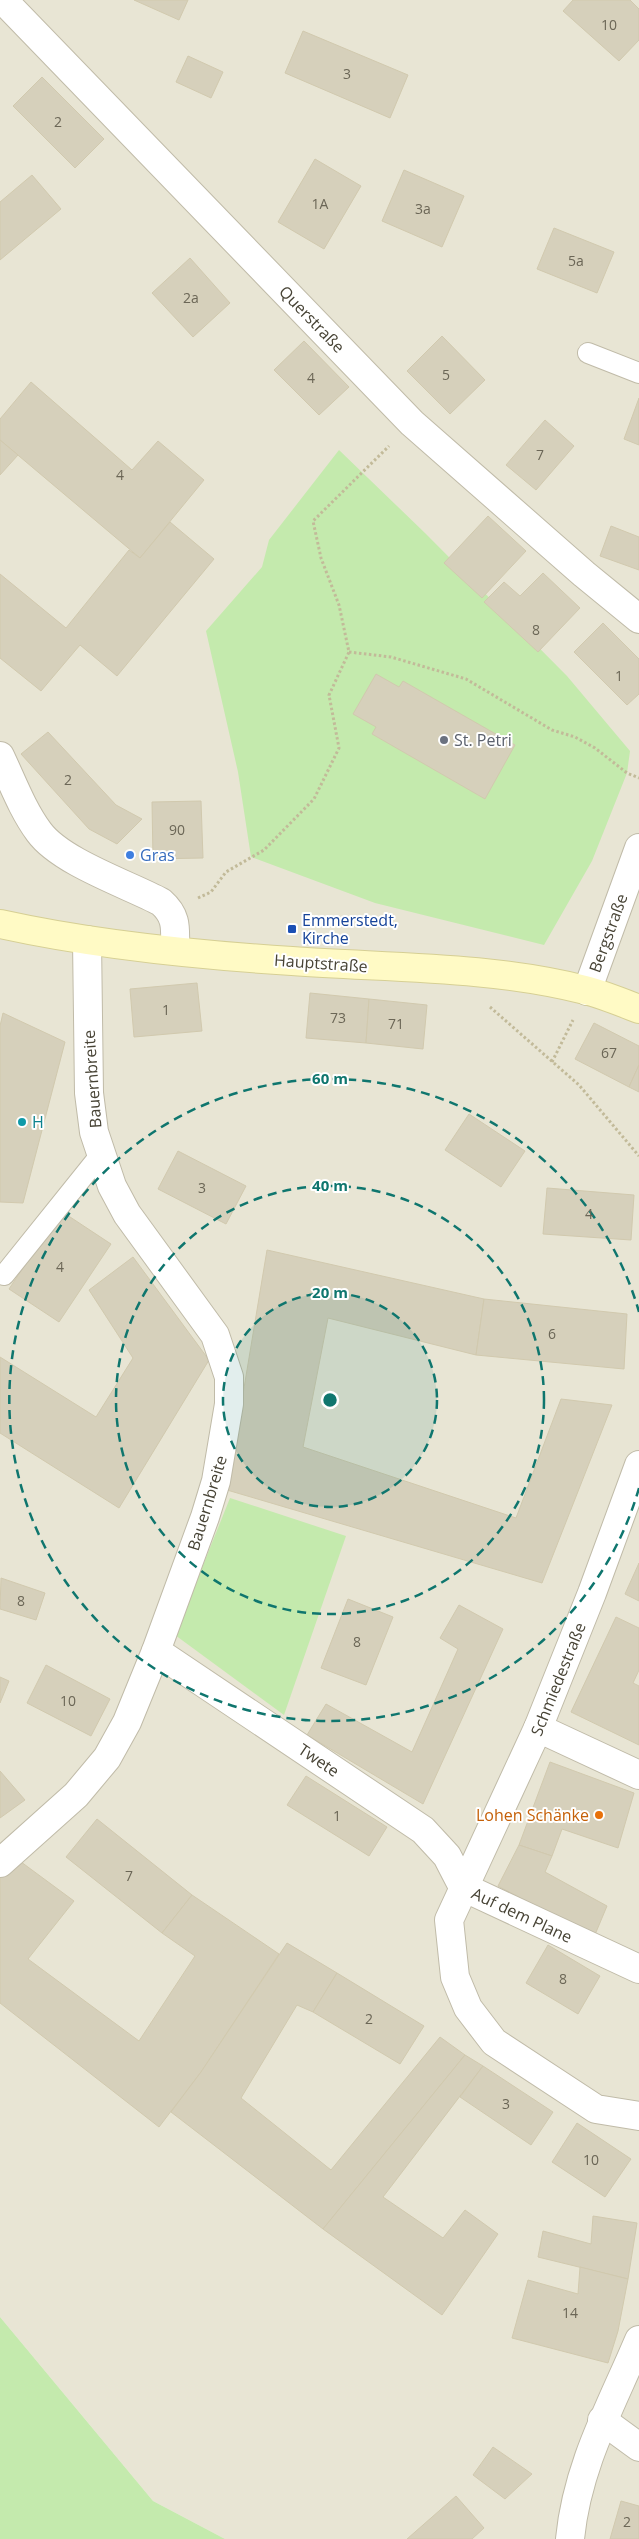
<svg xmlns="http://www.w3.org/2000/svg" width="639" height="2539" font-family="'Open Sans',sans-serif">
	<rect width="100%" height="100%" fill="#f4f2e6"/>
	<path fill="#e8e5d4" d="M 0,0 L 639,0 L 639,2539 L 225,2539 L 153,2501 L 0,2317 Z"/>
	<g fill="#c4eaad">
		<path d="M 339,450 L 425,533 L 567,676 L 630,751 L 627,773 L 592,861 L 544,945 L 375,903 L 251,857 L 238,772 L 206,631 L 262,567 L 269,540 Z"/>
		<path d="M 230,1498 L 346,1536 L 284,1715 L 175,1635 Z"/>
		<path d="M 0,2317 L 153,2501 L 225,2539 L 0,2539 Z"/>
	</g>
	<g fill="#d6d0bb" stroke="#d1c9ae">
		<path d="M 134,0 L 188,0 L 179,20 Z"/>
		<path d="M 573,0 L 630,0 L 639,9 L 639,40 L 619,61 L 563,11 Z"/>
		<path d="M 303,31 L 408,75 L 390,118 L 285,73 Z"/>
		<path d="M 188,56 L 223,72 L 211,98 L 176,82 Z"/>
		<path d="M 42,77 L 104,139 L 75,168 L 13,106 Z"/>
		<path d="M 315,159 L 361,186 L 324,249 L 278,222 Z"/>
		<path d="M 404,170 L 464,196 L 442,247 L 382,221 Z"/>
		<path d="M 32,175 L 61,209 L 0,260 L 0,202 Z"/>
		<path d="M 554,228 L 614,252 L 597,293 L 537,269 Z"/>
		<path d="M 190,258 L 230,303 L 193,337 L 152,293 Z"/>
		<path d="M 442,336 L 485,380 L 450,414 L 407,371 Z"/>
		<path d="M 304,341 L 349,387 L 319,415 L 274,370 Z"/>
		<path d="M 31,382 L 132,470 L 158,441 L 204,480 L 140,558 L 0,440 L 0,419 Z"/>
		<path d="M 639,398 L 639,445 L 624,439 Z"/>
		<path d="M 545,420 L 574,446 L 536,490 L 506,465 Z"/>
		<path d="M 0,440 L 18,455 L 0,475 Z"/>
		<path d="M 488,516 L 526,551 L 482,598 L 444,563 Z"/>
		<path d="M 170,522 L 214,559 L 117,676 L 80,645 L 41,691 L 0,658 L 0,574 L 66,628 L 129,550 L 140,558 Z"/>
		<path d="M 611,526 L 639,537 L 639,570 L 600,556 Z"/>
		<path d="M 543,573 L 580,608 L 538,652 L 484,602 L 504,582 L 520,596 Z"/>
		<path d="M 603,623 L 639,659 L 639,694 L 627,705 L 574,652 Z"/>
		<path d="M 376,674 L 399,687 L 403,681 L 515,745 L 485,799 L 372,734 L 376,727 L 353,714 Z"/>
		<path d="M 48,732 L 116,805 L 142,819 L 117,844 L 89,829 L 21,754 Z"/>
		<path d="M 201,801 L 203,858 L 153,859 L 152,802 Z"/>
		<path d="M 197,983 L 202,1031 L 134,1037 L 130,989 Z"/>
		<path d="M 310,993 L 369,999 L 366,1043 L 306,1038 Z"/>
		<path d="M 369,999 L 427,1005 L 423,1049 L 366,1043 Z"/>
		<path d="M 3,1013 L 65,1042 L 23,1203 L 0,1202 L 0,1026 Z"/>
		<path d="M 594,1023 L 639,1046 L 639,1065 L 629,1087 L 575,1059 Z"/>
		<path d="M 639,1065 L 639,1092 L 629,1087 Z"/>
		<path d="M 469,1114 L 525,1151 L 501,1187 L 445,1150 Z"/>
		<path d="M 178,1151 L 246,1186 L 226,1224 L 158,1189 Z"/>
		<path d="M 547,1188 L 634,1195 L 631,1240 L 543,1234 Z"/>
		<path d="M 61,1211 L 111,1244 L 59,1322 L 9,1289 Z"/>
		<path d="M 267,1250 L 484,1299 L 476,1355 L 328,1318 L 303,1447 L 516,1518 L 561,1399 L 612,1405 L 542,1583 L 227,1490 Z"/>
		<path d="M 133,1257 L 209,1360 L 119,1508 L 0,1433 L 0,1357 L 96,1417 L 133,1358 L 89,1290 Z"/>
		<path d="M 484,1299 L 627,1314 L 624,1369 L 476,1355 Z"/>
		<path d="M 639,1563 L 639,1601 L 625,1594 Z"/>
		<path d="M 1,1578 L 45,1593 L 36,1620 L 0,1609 Z"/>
		<path d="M 348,1599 L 393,1617 L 366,1685 L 321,1668 Z"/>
		<path d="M 459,1605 L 503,1629 L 423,1804 L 307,1735 L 326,1704 L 412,1752 L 458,1649 L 440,1638 Z"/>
		<path d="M 616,1617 L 639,1628 L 639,1670 L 633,1683 L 639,1686 L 639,1745 L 571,1712 Z"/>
		<path d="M 46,1665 L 110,1699 L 91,1736 L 27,1703 Z"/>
		<path d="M 0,1677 L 9,1681 L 0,1703 Z"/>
		<path d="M 550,1762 L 634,1793 L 618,1848 L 562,1829 L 552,1856 L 519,1845 Z"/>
		<path d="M 0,1771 L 25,1800 L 0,1818 Z"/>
		<path d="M 306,1776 L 387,1827 L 369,1856 L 287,1805 Z"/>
		<path d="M 97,1819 L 192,1895 L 162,1933 L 66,1857 Z"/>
		<path d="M 519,1845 L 552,1856 L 545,1872 L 607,1906 L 594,1937 L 498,1886 Z"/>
		<path d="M 13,1856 L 74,1901 L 28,1959 L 139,2041 L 195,1956 L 162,1933 L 192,1895 L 279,1954 L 201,2072 L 159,2127 L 0,2003 L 0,1872 Z"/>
		<path d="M 287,1943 L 337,1973 L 313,2012 L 297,2005 L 241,2098 L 331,2170 L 440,2037 L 465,2055 L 323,2229 L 171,2112 L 201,2072 Z"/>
		<path d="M 548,1945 L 600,1976 L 578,2014 L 526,1983 Z"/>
		<path d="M 337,1973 L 424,2026 L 400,2064 L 313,2012 Z"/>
		<path d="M 465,2055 L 483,2066 L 383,2197 L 443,2238 L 465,2210 L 498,2234 L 442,2315 L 323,2229 Z"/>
		<path d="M 483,2066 L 553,2112 L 531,2145 L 460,2097 Z"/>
		<path d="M 577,2123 L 631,2159 L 605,2197 L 552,2162 Z"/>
		<path d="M 593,2216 L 637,2223 L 628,2279 L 538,2257 L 543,2231 L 591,2244 Z"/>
		<path d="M 580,2267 L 628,2279 L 618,2331 L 608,2363 L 512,2338 L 528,2280 L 578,2294 Z"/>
		<path d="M 493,2447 L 532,2474 L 505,2499 L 473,2475 Z"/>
		<path d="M 456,2496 L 484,2528 L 472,2539 L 407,2539 Z"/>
		<path d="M 621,2501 L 639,2506 L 639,2539 L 610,2539 Z"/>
	</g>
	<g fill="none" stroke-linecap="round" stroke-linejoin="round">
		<g stroke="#c0bba8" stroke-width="22">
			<g id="lane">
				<path d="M 588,353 L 639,373"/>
				<path d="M 4,1275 L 102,1153"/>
			</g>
		</g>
		<g stroke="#c0bba8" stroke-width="30">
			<g id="street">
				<path d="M 3,0 L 412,423 L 584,574 L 639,619"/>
				<path d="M 0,756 C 12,781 22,809 39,832 C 61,862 127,884 161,902 C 178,917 175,929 175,950"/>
				<path d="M 587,991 L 639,848"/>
				<path d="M 639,1465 L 592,1593 L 538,1728 L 449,1920 L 455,1977 L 468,2008 L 494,2042 L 596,2109 L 639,2116"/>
				<path d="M 156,1651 L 423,1830 L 447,1856 L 463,1887"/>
				<path d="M 538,1728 L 639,1775"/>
				<path d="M 0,1863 L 76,1795 L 107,1758 L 127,1722 L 156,1651 L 205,1517 L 216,1481 L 229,1404 L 229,1377 L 215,1335 L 127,1214 L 112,1186 L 94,1132 L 89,1093 L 87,940"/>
				<path d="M 463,1887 L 639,1969"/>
				<path d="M 602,2420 L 639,2447"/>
				<path d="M 570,2539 C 577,2466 611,2406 639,2340"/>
			</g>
		</g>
		<g stroke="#d6cf94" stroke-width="30">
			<path id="secondary" d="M 0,924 C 95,945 195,955 292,961 C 390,968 490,966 585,990 C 604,995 621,1002 639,1009"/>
		</g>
		<g stroke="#c2ba99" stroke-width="3" stroke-dasharray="2.5 2.5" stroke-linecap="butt">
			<path d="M 349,652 L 391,657 L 466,679 L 552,730 L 575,737 L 595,748 L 627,773 L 639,778"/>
			<path d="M 198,898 L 211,892 L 226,872 L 264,850 L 314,799 L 339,748 L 329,695 L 349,652 L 339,605 L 321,558 L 313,521 L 389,446"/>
			<path d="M 490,1007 L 579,1085 L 639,1156"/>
			<path d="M 552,1062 L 573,1020"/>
		</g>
		<use href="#lane" stroke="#fff" stroke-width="20"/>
		<use href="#street" stroke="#fff" stroke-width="28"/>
		<use href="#secondary" stroke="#fffac5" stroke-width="28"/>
	</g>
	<circle cx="330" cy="1400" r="107" fill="#0f766e" fill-opacity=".12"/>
	<g fill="none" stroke="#0f766e" stroke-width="2.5" stroke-dasharray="9 6">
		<circle cx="330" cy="1400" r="107"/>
		<circle cx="330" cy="1400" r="214"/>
		<path d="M639 1488A321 321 0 1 1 639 1312"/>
	</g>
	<circle fill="#6b7280" stroke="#fff" stroke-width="2" cx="444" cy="740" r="5"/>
	<circle fill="#3f7fe0" stroke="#fff" stroke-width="2" cx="130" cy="855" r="5"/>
	<rect fill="#1a4fb4" stroke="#fff" stroke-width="2" x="287" y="924" width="10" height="10" rx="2.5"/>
	<circle fill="#0f9aa8" stroke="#fff" stroke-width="2" cx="22" cy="1122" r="5"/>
	<circle fill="#e8710a" stroke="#fff" stroke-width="2" cx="599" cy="1815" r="5"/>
	<g text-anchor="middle" stroke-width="4" stroke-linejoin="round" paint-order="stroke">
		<g font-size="14" fill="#6b6656">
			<text x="609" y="30">10</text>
			<text x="347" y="79">3</text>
			<text x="58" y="127">2</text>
			<text x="320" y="209">1A</text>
			<text x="423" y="214">3a</text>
			<text x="576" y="266">5a</text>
			<text x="191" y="303">2a</text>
			<text x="446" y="380">5</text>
			<text x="311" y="383">4</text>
			<text x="540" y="460">7</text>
			<text x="120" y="480">4</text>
			<text x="536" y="635">8</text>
			<text x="619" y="681">1</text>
			<text x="68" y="785">2</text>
			<text x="177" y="835">90</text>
			<text x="166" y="1015">1</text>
			<text x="338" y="1023">73</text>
			<text x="396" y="1029">71</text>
			<text x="609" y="1058">67</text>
			<text x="202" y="1193">3</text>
			<text x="589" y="1219">4</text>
			<text x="60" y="1272">4</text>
			<text x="552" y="1339">6</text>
			<text x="21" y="1606">8</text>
			<text x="357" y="1647">8</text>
			<text x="68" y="1706">10</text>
			<text x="337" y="1821">1</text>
			<text x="129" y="1881">7</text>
			<text x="563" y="1984">8</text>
			<text x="369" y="2024">2</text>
			<text x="506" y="2109">3</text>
			<text x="591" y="2165">10</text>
			<text x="570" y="2318">14</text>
			<text x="627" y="2527">2</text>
		</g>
		<g font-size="16" fill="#474335" stroke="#fff">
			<text transform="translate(312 319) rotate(46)" y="6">Querstraße</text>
			<text transform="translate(608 933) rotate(-70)" y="6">Bergstraße</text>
			<text transform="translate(321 963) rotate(4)" y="6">Hauptstraße</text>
			<text transform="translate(92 1079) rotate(-94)" y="6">Bauernbreite</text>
			<text transform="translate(207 1503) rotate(-73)" y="6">Bauernbreite</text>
			<text transform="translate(558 1679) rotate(-68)" y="6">Schmiedestraße</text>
			<text transform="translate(319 1760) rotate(34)" y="6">Twete</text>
			<text transform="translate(522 1915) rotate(25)" y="6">Auf dem Plane</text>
		</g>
		<g font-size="16" fill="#5b616d" stroke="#fff" text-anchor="start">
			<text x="454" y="746">St. Petri</text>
		</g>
		<g font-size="16" fill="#366cbe" stroke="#fff" text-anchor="start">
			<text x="140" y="861">Gras</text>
		</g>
		<g font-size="16" fill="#164399" stroke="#fff" text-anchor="start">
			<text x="302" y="926">Emmerstedt,<tspan x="302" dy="18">Kirche</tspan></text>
		</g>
		<g font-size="16" fill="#0d838f" stroke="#fff" text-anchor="start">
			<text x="32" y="1128">H</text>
		</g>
		<g font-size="16" fill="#c56008" stroke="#fff" text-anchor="end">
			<text x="589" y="1821">Lohen Schänke</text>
		</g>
	</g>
	<circle cx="330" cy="1400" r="8" fill="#0f766e" stroke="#fff" stroke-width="2.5"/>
	<g font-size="15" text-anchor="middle" font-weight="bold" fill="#0f766e" stroke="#fff" stroke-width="4" stroke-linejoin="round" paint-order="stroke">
		<text x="330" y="1084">60 m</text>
		<text x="330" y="1191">40 m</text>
		<text x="330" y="1298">20 m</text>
	</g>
</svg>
